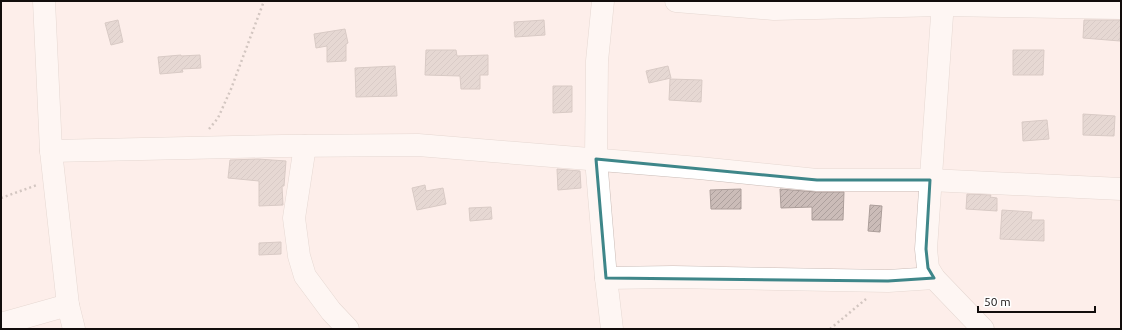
<svg xmlns="http://www.w3.org/2000/svg" width="1122" height="330" font-family="Ubuntu,sans-serif">
	<defs>
		<pattern id="building-hatch" width="6" height="6" patternUnits="userSpaceOnUse"><rect width="6" height="6" fill="#cbbcb8"/><path d="M-1 1l2-2M0 6l6-6M5 7l2-2" fill="none" stroke="#ada09d"/></pattern>
	</defs>
	<rect width="100%" height="100%" fill="#fdeeea"/>
	<g fill="url(#building-hatch)" stroke="#ac9e9a">
		<path d="M 118,20 L 123,42 L 111,45 L 105,23 Z"/>
		<path d="M 544,20 L 545,35 L 515,37 L 514,22 Z"/>
		<path d="M 1084,20 L 1121,20 L 1120,41 L 1083,38 Z"/>
		<path d="M 345,29 L 348,43 L 346,44 L 346,61 L 327,62 L 327,46 L 316,48 L 314,34 Z"/>
		<path d="M 426,50 L 456,50 L 457,56 L 488,55 L 488,75 L 480,75 L 480,89 L 461,89 L 460,76 L 425,75 Z"/>
		<path d="M 1013,50 L 1044,50 L 1043,75 L 1013,75 Z"/>
		<path d="M 181,55 L 181,56 L 200,55 L 201,68 L 182,69 L 183,72 L 160,74 L 158,57 Z"/>
		<path d="M 395,66 L 397,96 L 356,97 L 355,68 Z"/>
		<path d="M 668,66 L 671,78 L 649,83 L 646,71 Z"/>
		<path d="M 670,79 L 702,80 L 701,102 L 669,100 Z"/>
		<path d="M 553,86 L 572,86 L 572,112 L 553,113 Z"/>
		<path d="M 1083,114 L 1115,116 L 1114,136 L 1083,135 Z"/>
		<path d="M 1047,120 L 1049,139 L 1023,141 L 1022,122 Z"/>
		<path d="M 258,159 L 286,161 L 284,186 L 282,186 L 283,205 L 259,206 L 259,181 L 228,178 L 230,160 Z"/>
		<path d="M 557,169 L 580,171 L 581,188 L 558,190 Z"/>
		<path d="M 425,185 L 426,191 L 443,188 L 446,204 L 417,210 L 412,188 Z"/>
		<path d="M 741,189 L 741,209 L 711,209 L 710,190 Z"/>
		<path d="M 780,189 L 816,192 L 844,192 L 843,220 L 812,220 L 812,207 L 781,208 Z"/>
		<path d="M 967,194 L 991,195 L 990,197 L 997,198 L 997,211 L 966,209 Z"/>
		<path d="M 870,205 L 882,206 L 880,232 L 868,231 Z"/>
		<path d="M 491,207 L 492,219 L 470,221 L 469,208 Z"/>
		<path d="M 1002,210 L 1032,212 L 1031,220 L 1044,220 L 1044,241 L 1000,239 Z"/>
		<path d="M 281,242 L 281,254 L 259,255 L 259,243 Z"/>
	</g>
	<g fill="none" stroke-linecap="round" stroke-linejoin="round">
		<g stroke="#cabcb7" stroke-width="23">
			<g id="minor">
				<path d="M 44,1 L 51,151 L 68,305 L 74,329"/>
				<path d="M 603,1 L 597,61 L 596,159 L 606,278 L 612,329"/>
				<path d="M 676,1 L 774,9 L 942,5 L 1121,8"/>
				<path d="M 943,1 L 926,249 L 928,268 L 934,278 L 983,329"/>
				<path d="M 305,146 L 294,218 L 299,256 L 305,276 L 331,311 L 348,329"/>
				<path d="M 51,151 L 283,146 L 418,145 L 699,168 L 817,180 L 930,180 L 1121,189"/>
				<path d="M 606,278 L 673,277 L 888,281 L 934,278"/>
				<path d="M 1,324 L 68,305"/>
			</g>
		</g>
		<g stroke="#9f9491" stroke-width="2.5" stroke-dasharray="2 3" stroke-linecap="butt">
			<path d="M 209,129 L 218,118 L 231,89 L 264,1"/>
			<path d="M 1,198 L 37,185"/>
			<path d="M 830,329 L 866,299"/>
		</g>
		<use href="#minor" stroke="#fff" stroke-width="22"/>
	</g>
	<path d="M0 0H1122V330H0ZM 596,159 L 817,180 L 930,180 L 926,249 L 928,268 L 934,278 L 888,281 L 606,278 Z" fill="#fdeeea" fill-opacity=".55" fill-rule="evenodd"/>
	<path fill="none" stroke="#3e8689" stroke-width="3" stroke-linejoin="round" d="M 596,159 L 817,180 L 930,180 L 926,249 L 928,268 L 934,278 L 888,281 L 606,278 Z"/>
	<rect width="1122" height="330" fill="none" stroke="#120d0c" stroke-width="4"/>
	<path d="M978 306v6h117v-6" fill="none" stroke="#120d0c" stroke-width="2"/>
	<text x="984" y="306" font-size="12" fill="#120d0c" stroke="#ffffff" stroke-width="3" paint-order="stroke">50 m</text>
</svg>
